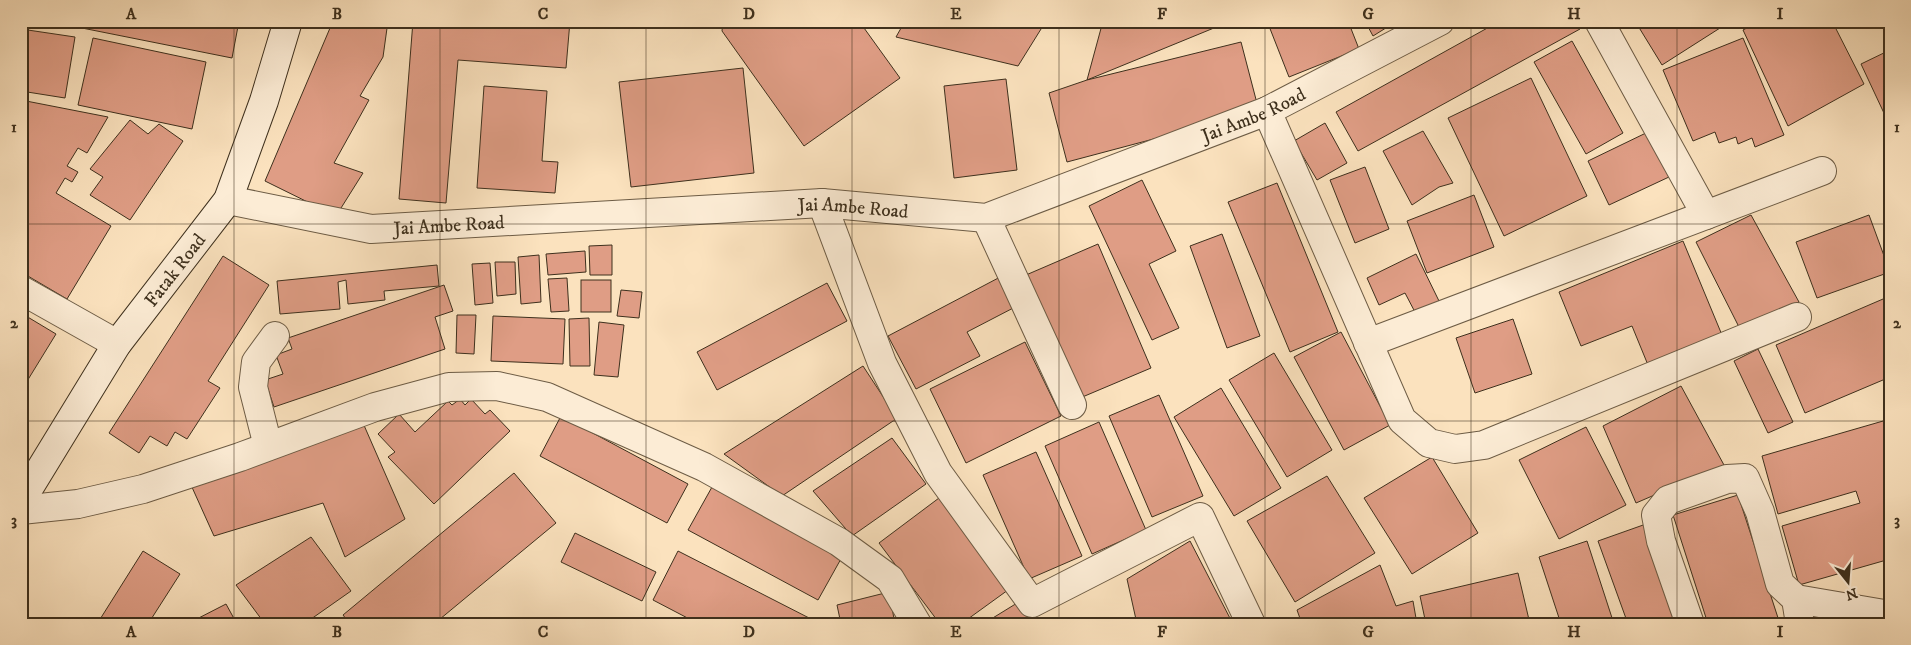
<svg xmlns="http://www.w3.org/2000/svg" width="1911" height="645" font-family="'IM FELL DW Pica',serif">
	<rect width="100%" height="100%" fill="#fbe2be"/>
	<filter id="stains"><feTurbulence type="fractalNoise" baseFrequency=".004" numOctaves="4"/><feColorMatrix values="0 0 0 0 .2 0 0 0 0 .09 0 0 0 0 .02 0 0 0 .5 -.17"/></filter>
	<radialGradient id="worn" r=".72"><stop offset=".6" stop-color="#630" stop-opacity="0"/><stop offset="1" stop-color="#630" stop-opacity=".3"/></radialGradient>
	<g fill="#df9d85" stroke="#3e301d">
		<path d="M 47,21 L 239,21 L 232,58 Z"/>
		<path d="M 333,21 L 388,21 L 383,57 L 360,96 L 369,100 L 334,163 L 363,173 L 336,216 L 265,181 Z"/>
		<path d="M 413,21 L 570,21 L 566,68 L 458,60 L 446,203 L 399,199 Z"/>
		<path d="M 723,21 L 859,21 L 900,78 L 804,146 L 722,31 Z"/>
		<path d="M 905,21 L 1046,21 L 1018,66 L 896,37 Z"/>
		<path d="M 1103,21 L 1231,21 L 1087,80 Z"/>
		<path d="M 1267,21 L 1348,21 L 1359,49 L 1289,77 Z"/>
		<path d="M 1365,21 L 1397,21 L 1373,36 Z"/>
		<path d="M 1500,21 L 1575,21 L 1580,29 L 1358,151 L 1336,112 Z"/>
		<path d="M 1635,21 L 1731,21 L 1662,65 Z"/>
		<path d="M 1760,21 L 1832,21 L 1864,84 L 1788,126 L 1743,30 Z"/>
		<path d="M 21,29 L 75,37 L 65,98 L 21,91 Z"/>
		<path d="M 93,38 L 206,62 L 192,129 L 78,105 Z"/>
		<path d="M 1743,38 L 1784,135 L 1755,147 L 1752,138 L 1738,144 L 1736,137 L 1719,143 L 1715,132 L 1693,141 L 1663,70 Z"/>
		<path d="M 1572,41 L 1623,133 L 1586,154 L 1534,62 Z"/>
		<path d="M 1241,42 L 1259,111 L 1067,162 L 1049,93 L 1087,80 Z"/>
		<path d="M 1890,50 L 1890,126 L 1861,64 Z"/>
		<path d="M 743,68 L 754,173 L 631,187 L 619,82 Z"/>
		<path d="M 1531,78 L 1587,196 L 1504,236 L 1448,118 Z"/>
		<path d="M 1006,79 L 1017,170 L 954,178 L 944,86 Z"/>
		<path d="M 484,86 L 547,91 L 542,161 L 558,162 L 555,193 L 477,188 Z"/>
		<path d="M 21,100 L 108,117 L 87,153 L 78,148 L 67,166 L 78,172 L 72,182 L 65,178 L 56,193 L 111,226 L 67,299 L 21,272 Z"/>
		<path d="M 130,120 L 148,134 L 159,124 L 183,141 L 130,220 L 90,195 L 103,177 L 90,169 Z"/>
		<path d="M 1325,123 L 1347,163 L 1317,180 L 1294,141 Z"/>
		<path d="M 1423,131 L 1453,183 L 1439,187 L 1412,205 L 1383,151 Z"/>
		<path d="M 1648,132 L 1669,177 L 1609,205 L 1588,161 Z"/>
		<path d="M 1365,167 L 1389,229 L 1355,243 L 1330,180 Z"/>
		<path d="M 1142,180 L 1176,251 L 1149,264 L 1179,328 L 1152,340 L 1089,206 Z"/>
		<path d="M 1277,183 L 1338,332 L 1290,352 L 1228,202 Z"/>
		<path d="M 1474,195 L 1494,247 L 1427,273 L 1407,221 Z"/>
		<path d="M 1751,215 L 1799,302 L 1740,329 L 1696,242 Z"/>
		<path d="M 1869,215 L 1890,272 L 1817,298 L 1796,242 Z"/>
		<path d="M 1222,234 L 1260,336 L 1227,348 L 1190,246 Z"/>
		<path d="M 1683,241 L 1722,335 L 1648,365 L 1632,326 L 1581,346 L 1559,292 Z"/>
		<path d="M 1098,244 L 1151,368 L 1080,398 L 1026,275 Z"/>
		<path d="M 612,245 L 612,275 L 590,275 L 589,246 Z"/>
		<path d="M 585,251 L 586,272 L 548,275 L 546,254 Z"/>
		<path d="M 1416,254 L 1440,303 L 1416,314 L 1405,293 L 1379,305 L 1367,278 Z"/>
		<path d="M 539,255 L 541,302 L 521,304 L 518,257 Z"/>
		<path d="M 223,256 L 269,285 L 208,381 L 220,388 L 187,439 L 175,432 L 167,446 L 150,436 L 139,453 L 109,433 Z"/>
		<path d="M 495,262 L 515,262 L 516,294 L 497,296 Z"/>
		<path d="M 490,263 L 493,303 L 475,305 L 472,264 Z"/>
		<path d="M 437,265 L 439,286 L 384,291 L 385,300 L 348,304 L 346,280 L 338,282 L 340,309 L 280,314 L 277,281 Z"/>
		<path d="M 1004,275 L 1019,305 L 967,332 L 980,356 L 916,389 L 888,336 Z"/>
		<path d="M 567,278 L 569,311 L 551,312 L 548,279 Z"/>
		<rect x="581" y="280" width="30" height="32"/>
		<path d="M 827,283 L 847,321 L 717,390 L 697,352 Z"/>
		<path d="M 444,285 L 453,311 L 435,317 L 445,349 L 274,407 L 265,380 L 283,374 L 276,355 L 292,349 L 288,338 Z"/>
		<path d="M 621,290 L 642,292 L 639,318 L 617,316 Z"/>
		<path d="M 1890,296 L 1890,377 L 1805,413 L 1776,345 Z"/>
		<path d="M 21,313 L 56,334 L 21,391 Z"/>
		<path d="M 457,315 L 476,315 L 474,354 L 456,353 Z"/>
		<path d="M 493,316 L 565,319 L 563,364 L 491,361 Z"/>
		<path d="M 589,318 L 590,366 L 570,366 L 569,319 Z"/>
		<path d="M 1513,319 L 1532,374 L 1475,393 L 1456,338 Z"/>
		<path d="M 599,322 L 624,325 L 618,377 L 594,375 Z"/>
		<path d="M 1341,332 L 1390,425 L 1344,450 L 1294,357 Z"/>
		<path d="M 1025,342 L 1061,416 L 966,463 L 930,389 Z"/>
		<path d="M 1758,349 L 1793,422 L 1768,433 L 1734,361 Z"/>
		<path d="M 1274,353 L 1332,450 L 1287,477 L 1229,380 Z"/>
		<path d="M 863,366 L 899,421 L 893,421 L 782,496 L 724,454 Z"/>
		<path d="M 1681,386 L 1724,465 L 1636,503 L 1603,426 Z"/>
		<path d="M 1221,388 L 1281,488 L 1234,516 L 1174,417 Z"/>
		<path d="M 1159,395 L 1203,496 L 1152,517 L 1109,416 Z"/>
		<path d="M 460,399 L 465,405 L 471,399 L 485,414 L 490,410 L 510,431 L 434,504 L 388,457 L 395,452 L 378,434 L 399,414 L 415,432 L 448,401 L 452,405 Z"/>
		<path d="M 561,416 L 688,484 L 667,523 L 540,456 Z"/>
		<path d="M 1890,419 L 1890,559 L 1799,585 L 1782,526 L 1860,503 L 1856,491 L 1778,514 L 1762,456 Z"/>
		<path d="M 1099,422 L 1146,530 L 1092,554 L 1045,446 Z"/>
		<path d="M 363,423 L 405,519 L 345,557 L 323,503 L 214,536 L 191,485 Z"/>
		<path d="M 1586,427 L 1626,505 L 1559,539 L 1519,460 Z"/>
		<path d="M 892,438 L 926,484 L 852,536 L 813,491 Z"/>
		<path d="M 1036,452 L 1082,556 L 1029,579 L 983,475 Z"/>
		<path d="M 1432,457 L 1478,533 L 1412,574 L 1364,498 Z"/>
		<path d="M 514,473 L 556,523 L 434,624 L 350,624 L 343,615 Z"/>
		<path d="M 1327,476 L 1375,553 L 1295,602 L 1247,521 Z"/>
		<path d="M 712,487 L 842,557 L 818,600 L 688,530 Z"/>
		<path d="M 1738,495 L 1780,624 L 1708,624 L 1673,515 Z"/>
		<path d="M 939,498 L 1008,590 L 961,624 L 940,624 L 879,543 Z"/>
		<path d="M 1646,524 L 1682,624 L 1628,624 L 1598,541 Z"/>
		<path d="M 575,533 L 656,572 L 642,601 L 561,562 Z"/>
		<path d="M 311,537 L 351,591 L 304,624 L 265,624 L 236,585 Z"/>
		<path d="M 1190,541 L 1233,624 L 1137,624 L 1127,579 Z"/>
		<path d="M 1587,541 L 1614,624 L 1561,624 L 1539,557 Z"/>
		<path d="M 143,551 L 180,574 L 148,624 L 97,624 Z"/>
		<path d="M 678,551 L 815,621 L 813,624 L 699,624 L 653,600 Z"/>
		<path d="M 1380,565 L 1396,606 L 1413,601 L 1417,624 L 1302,624 L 1297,610 Z"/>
		<path d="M 1518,573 L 1530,624 L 1426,624 L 1420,596 Z"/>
		<path d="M 889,592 L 895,624 L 841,624 L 837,605 Z"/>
		<path d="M 1022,600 L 1036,624 L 983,624 Z"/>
		<path d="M 226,604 L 237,624 L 187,624 Z"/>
		<path d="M 1831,615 L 1878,624 L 1830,624 Z"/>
		<path d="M 571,619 L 572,624 L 544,624 Z"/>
	</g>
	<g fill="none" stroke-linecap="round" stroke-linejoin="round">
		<g stroke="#6d5c45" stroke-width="30">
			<g id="minor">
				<path d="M 1599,21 L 1706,215"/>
				<path d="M 1267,111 L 1402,420 L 1429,443 L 1455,449 L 1484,445 L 1797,317"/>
				<path id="s1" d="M 228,200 L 371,229 L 822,203 L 986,218 L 1267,111 L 1440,21"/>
				<path d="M 822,203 L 882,363 L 938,473 L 1032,603 L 1200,517 L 1251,624"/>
				<path d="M 986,218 L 1072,405"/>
				<path d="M 21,290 L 117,344"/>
				<path d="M 1368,343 L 1822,171"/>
				<path d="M 268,446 L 253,387 L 256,362 L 275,336"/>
				<path d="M 21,510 L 78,504 L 143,489 L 240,457 L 375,407 L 449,387 L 497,386 L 547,397 L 704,467 L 839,542 L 890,579 L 917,624"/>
				<path d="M 1796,599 L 1890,615"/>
				<path d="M 1690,624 L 1661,541 L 1656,515 L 1668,500 L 1727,479 L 1745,478 L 1760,512 L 1780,584 L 1796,599 L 1800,624"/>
			</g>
		</g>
		<g stroke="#3e301d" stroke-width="30">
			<g id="secondary">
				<path id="s2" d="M 21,501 L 117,344 L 228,200 L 264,101 L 288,21"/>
			</g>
		</g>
		<use href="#minor" stroke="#fcecd5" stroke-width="28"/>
		<use href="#secondary" stroke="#fcecd5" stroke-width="28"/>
	</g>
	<path fill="none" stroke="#3e301d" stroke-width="1" stroke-opacity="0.55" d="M 234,21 L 234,624M 440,21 L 440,624M 646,21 L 646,624M 852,21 L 852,624M 1059,21 L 1059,624M 1265,21 L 1265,624M 1471,21 L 1471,624M 1677,21 L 1677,624M 21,224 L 1890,224M 21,421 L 1890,421"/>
	<g text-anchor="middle" stroke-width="5" stroke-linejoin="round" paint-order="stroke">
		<g font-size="19" fill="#3e301d" stroke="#fcecd5">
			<text dy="7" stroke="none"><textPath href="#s1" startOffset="1049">Jai Ambe Road</textPath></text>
			<text dy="7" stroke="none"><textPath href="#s1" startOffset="629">Jai Ambe Road</textPath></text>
			<text dy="7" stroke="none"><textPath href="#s1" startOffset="224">Jai Ambe Road</textPath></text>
			<text dy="7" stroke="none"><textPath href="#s2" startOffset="278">Fatak Road</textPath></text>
		</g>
	</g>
	<rect width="1911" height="645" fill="none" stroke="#fbe2be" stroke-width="55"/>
	<g transform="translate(1848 582) rotate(163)" stroke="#fcecd5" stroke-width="4" paint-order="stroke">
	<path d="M0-4L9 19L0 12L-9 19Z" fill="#3e301d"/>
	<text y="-8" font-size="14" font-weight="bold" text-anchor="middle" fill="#3e301d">N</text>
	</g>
	<rect x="28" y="28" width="1856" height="590" fill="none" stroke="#3e301d" stroke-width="2"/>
	<g font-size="16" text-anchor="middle" font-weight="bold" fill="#3e301d">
		<text x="131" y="19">A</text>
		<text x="337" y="19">B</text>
		<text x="543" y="19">C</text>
		<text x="749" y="19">D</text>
		<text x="956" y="19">E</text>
		<text x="1162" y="19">F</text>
		<text x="1368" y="19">G</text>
		<text x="1574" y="19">H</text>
		<text x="1780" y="19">I</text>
		<text x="14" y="132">1</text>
		<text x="1897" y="132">1</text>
		<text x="14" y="328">2</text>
		<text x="1897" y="328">2</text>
		<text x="14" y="525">3</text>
		<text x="1897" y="525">3</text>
		<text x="131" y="637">A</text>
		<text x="337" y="637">B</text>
		<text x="543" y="637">C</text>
		<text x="749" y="637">D</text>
		<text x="956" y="637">E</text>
		<text x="1162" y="637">F</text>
		<text x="1368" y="637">G</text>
		<text x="1574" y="637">H</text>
		<text x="1780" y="637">I</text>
	</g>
	<rect width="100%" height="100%" filter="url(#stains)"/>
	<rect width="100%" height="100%" fill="url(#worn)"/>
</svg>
